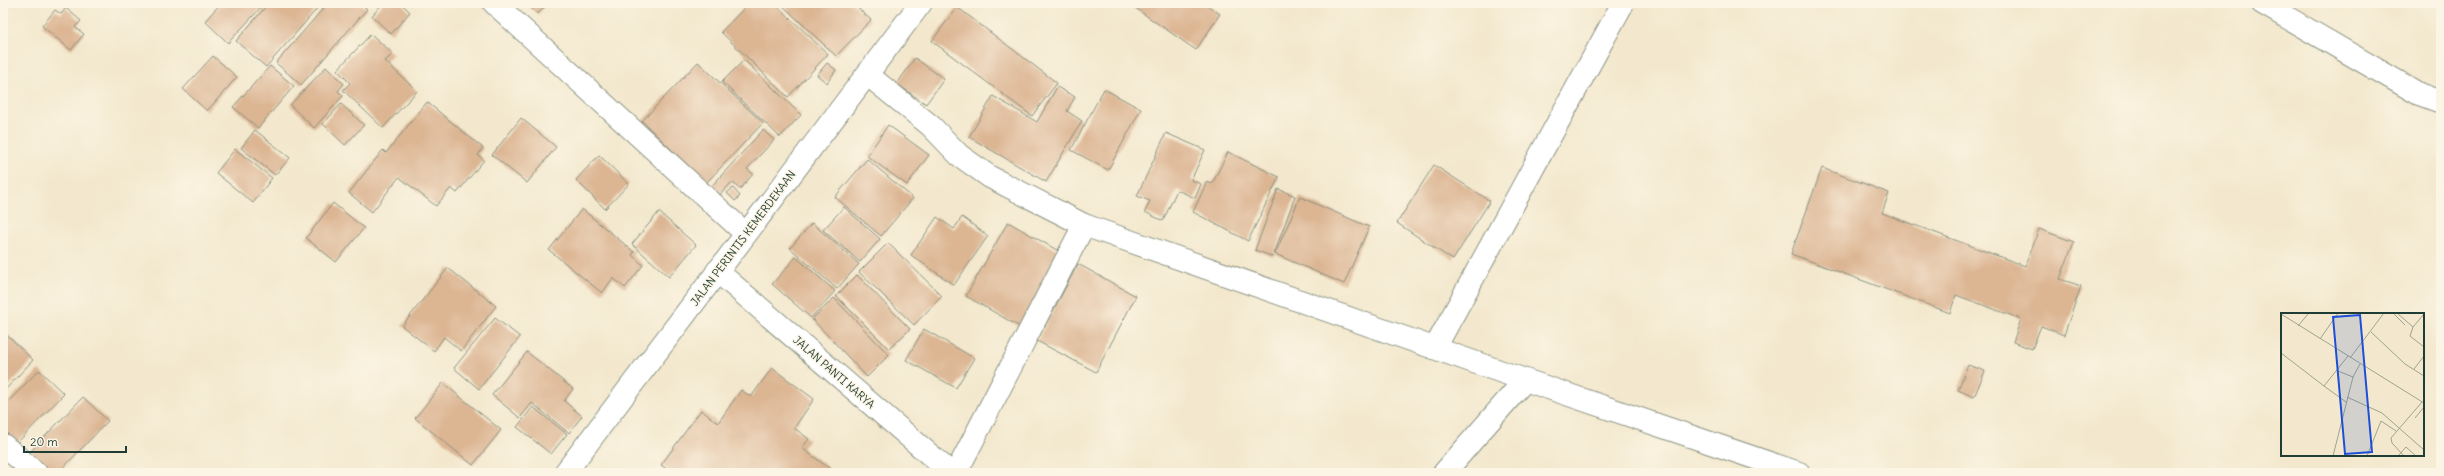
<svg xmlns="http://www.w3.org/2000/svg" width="2444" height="476" font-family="Delius,sans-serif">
	<rect width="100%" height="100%" fill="#fcf5e5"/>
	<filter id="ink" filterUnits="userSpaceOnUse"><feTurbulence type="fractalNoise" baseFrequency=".025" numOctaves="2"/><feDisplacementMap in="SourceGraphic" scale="8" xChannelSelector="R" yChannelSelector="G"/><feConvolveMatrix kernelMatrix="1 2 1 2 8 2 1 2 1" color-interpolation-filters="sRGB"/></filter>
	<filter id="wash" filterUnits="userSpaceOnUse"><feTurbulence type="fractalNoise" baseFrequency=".012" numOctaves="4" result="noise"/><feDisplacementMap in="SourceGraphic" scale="16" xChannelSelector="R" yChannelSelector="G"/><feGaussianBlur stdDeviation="0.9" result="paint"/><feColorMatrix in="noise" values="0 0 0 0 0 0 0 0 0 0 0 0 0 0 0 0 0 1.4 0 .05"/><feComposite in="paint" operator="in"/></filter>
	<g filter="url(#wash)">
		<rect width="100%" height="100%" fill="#f3e8cd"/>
		<g id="blocks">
			<g fill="#dcb593">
				<path d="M 221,3 L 265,3 L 228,43 L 205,21 Z"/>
				<path d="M 269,3 L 322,3 L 266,67 L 236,41 Z"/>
				<path d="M 328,3 L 360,3 L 367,9 L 301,85 L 276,63 Z"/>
				<path d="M 383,3 L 401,3 L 410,12 L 391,34 L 372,16 Z"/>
				<path d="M 525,3 L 548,3 L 538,14 Z"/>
				<path d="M 749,3 L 774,3 L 828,54 L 788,97 L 721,32 Z"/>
				<path d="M 780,3 L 852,3 L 871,20 L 836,56 Z"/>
				<path d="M 1128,3 L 1204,3 L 1220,14 L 1196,50 Z"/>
				<path d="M 957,7 L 1057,83 L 1032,116 L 932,41 Z"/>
				<path d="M 66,8 L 81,21 L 75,27 L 84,34 L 71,50 L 42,26 L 55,10 L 61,14 Z"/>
				<path d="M 371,34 L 393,54 L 385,61 L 417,91 L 383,128 L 343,90 L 350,83 L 337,70 Z"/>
				<path d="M 213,56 L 237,77 L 207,111 L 183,89 Z"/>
				<path d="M 915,58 L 944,79 L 926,104 L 897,84 Z"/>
				<path d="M 744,60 L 801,115 L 780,137 L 722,82 Z"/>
				<path d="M 698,62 L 763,123 L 706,183 L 642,121 Z"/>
				<path d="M 827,63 L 836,70 L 827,83 L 817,75 Z"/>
				<path d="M 270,66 L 294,86 L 258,128 L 233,107 Z"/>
				<path d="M 326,67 L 344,84 L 338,91 L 343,96 L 314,128 L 290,105 Z"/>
				<path d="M 1057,87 L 1075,97 L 1067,111 L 1082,121 L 1046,182 L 969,137 L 993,96 L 1037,122 Z"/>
				<path d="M 1104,89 L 1141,109 L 1108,170 L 1071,150 Z"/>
				<path d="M 427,102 L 483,148 L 478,155 L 484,160 L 457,193 L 451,188 L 436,206 L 399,177 L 372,212 L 349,193 L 383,150 L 386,153 Z"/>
				<path d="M 341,104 L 364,125 L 345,145 L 323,124 Z"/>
				<path d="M 521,118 L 556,147 L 527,183 L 492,155 Z"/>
				<path d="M 888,125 L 929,155 L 907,185 L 867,156 Z"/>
				<path d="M 255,130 L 290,158 L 275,175 L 241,148 Z"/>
				<path d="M 763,130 L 774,140 L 747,169 L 753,174 L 740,189 L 732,182 L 717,198 L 708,190 Z"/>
				<path d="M 1166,133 L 1205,150 L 1191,180 L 1201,184 L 1195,198 L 1177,190 L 1163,221 L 1145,212 L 1150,201 L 1137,196 Z"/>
				<path d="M 235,149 L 272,178 L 253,203 L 216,173 Z"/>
				<path d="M 1228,152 L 1279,177 L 1248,241 L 1193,212 L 1207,182 L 1212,184 Z"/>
				<path d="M 599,155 L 629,184 L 605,209 L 576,180 Z"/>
				<path d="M 867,159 L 913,198 L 881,236 L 835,197 Z"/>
				<path d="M 1434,165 L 1490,201 L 1453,260 L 1397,223 Z"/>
				<path d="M 1822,168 L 1889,193 L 1882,213 L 2025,266 L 2039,229 L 2074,242 L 2060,279 L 2081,286 L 2064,335 L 2041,326 L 2032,349 L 2013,342 L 2021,319 L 1956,295 L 1950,313 L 1791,254 Z"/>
				<path d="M 733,188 L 740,196 L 735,201 L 727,193 Z"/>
				<path d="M 1278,189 L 1295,196 L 1273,257 L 1255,250 Z"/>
				<path d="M 1300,197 L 1369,227 L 1344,284 L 1275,254 Z"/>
				<path d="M 333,203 L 364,228 L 336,262 L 306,238 Z"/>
				<path d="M 844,207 L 880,239 L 860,262 L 823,230 Z"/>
				<path d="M 582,209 L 634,252 L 632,255 L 643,265 L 625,288 L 613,278 L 602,293 L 549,250 Z"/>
				<path d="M 659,212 L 696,245 L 669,277 L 632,244 Z"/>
				<path d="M 937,217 L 954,229 L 962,217 L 988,236 L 954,285 L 911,255 Z"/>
				<path d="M 1008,222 L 1062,253 L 1020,327 L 966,296 Z"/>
				<path d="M 812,223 L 859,264 L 837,289 L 790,248 Z"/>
				<path d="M 888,243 L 942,296 L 914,325 L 859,272 Z"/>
				<path d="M 796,257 L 835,291 L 811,318 L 772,284 Z"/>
				<path d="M 1078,264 L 1136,296 L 1096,372 L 1037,341 Z"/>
				<path d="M 448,268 L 496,306 L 461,351 L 444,337 L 434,351 L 402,326 Z"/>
				<path d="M 857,275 L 910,329 L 889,349 L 836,296 Z"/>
				<path d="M 834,298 L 889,355 L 867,377 L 812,319 Z"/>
				<path d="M 495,318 L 520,337 L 479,389 L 454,368 Z"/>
				<path d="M 924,329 L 974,358 L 956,388 L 906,360 Z"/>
				<path d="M 3,331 L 33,360 L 3,392 Z"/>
				<path d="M 527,352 L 573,389 L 564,401 L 582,416 L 569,433 L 532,403 L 520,418 L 492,395 Z"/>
				<path d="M 1968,365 L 1985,371 L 1974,397 L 1958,390 Z"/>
				<path d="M 772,368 L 814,399 L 794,428 L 809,439 L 802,448 L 829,468 L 825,473 L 672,473 L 661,465 L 701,410 L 718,423 L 741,390 L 751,397 Z"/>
				<path d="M 39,370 L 64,394 L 17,443 L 3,429 L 3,407 Z"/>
				<path d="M 443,383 L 501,430 L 473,465 L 415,418 Z"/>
				<path d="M 83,397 L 108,421 L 58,473 L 49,473 L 29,453 Z"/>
				<path d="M 533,407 L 567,434 L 551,454 L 517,427 Z"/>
			</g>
		</g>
	</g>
	<g filter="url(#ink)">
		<use href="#blocks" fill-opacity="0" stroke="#899280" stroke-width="1"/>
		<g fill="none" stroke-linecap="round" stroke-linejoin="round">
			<g stroke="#899280" stroke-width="24">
				<g id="minor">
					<path d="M 494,3 L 745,233"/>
					<path d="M 2262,3 L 2419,94 L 2441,102"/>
					<path d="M 868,75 L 931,126 L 959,155 L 990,177 L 1084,225 L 1525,380 L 1799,473"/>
					<path d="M 717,271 L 951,473"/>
					<path d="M 1435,348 L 1623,3"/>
					<path d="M 3,445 L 36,473"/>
					<path d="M 565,473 L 921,3"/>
					<path d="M 956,473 L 1084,225"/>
					<path d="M 1444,473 L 1525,380"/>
				</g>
			</g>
			<use href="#minor" stroke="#fff" stroke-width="22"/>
		</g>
	</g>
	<g text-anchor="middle" stroke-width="3" stroke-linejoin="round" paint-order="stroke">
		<g font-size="11" fill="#1f3d34" stroke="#fcf5e5">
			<text transform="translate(743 238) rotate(-53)" y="4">JALAN PERINTIS KEMERDEKAAN</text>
			<text transform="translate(834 372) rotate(41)" y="4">JALAN PANTI KARYA</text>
		</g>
	</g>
	<g transform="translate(2281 313)">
		<rect width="143" height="143" fill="#f3e8cd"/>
		<path fill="none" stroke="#9ea490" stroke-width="1" d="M 112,0 L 124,12M 116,0 L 132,14 L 143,1M 0,1 L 143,90M 17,13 L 27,1M 132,14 L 129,23 L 143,34M 90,19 L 124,51 L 143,63M 39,26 L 57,0M 0,40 L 43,73 L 67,43M 69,45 L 103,0M 133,56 L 143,43M 57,58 L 72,64M 43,73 L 65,89M 66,84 L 101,100 L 143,137M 134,105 L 143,94M 52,143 L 72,64 L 79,51M 86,143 L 100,108 L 115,118M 117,143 L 125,134 L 135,143M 123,143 L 111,130 L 110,125 L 141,89"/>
		<path fill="#1d4ed8" fill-opacity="0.15" stroke="#1d4ed8" stroke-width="2" d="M 79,2 L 91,139 L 64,141 L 52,4 Z"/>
		<rect width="143" height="143" fill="none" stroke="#1f3d34" stroke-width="2"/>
	</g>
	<rect width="2444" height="476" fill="none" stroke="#fcf5e5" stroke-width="16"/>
	<path d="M24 446v6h102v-6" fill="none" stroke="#1f3d34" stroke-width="2"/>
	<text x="30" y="446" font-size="12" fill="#1f3d34" stroke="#fcf5e5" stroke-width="3" paint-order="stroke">20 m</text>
</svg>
